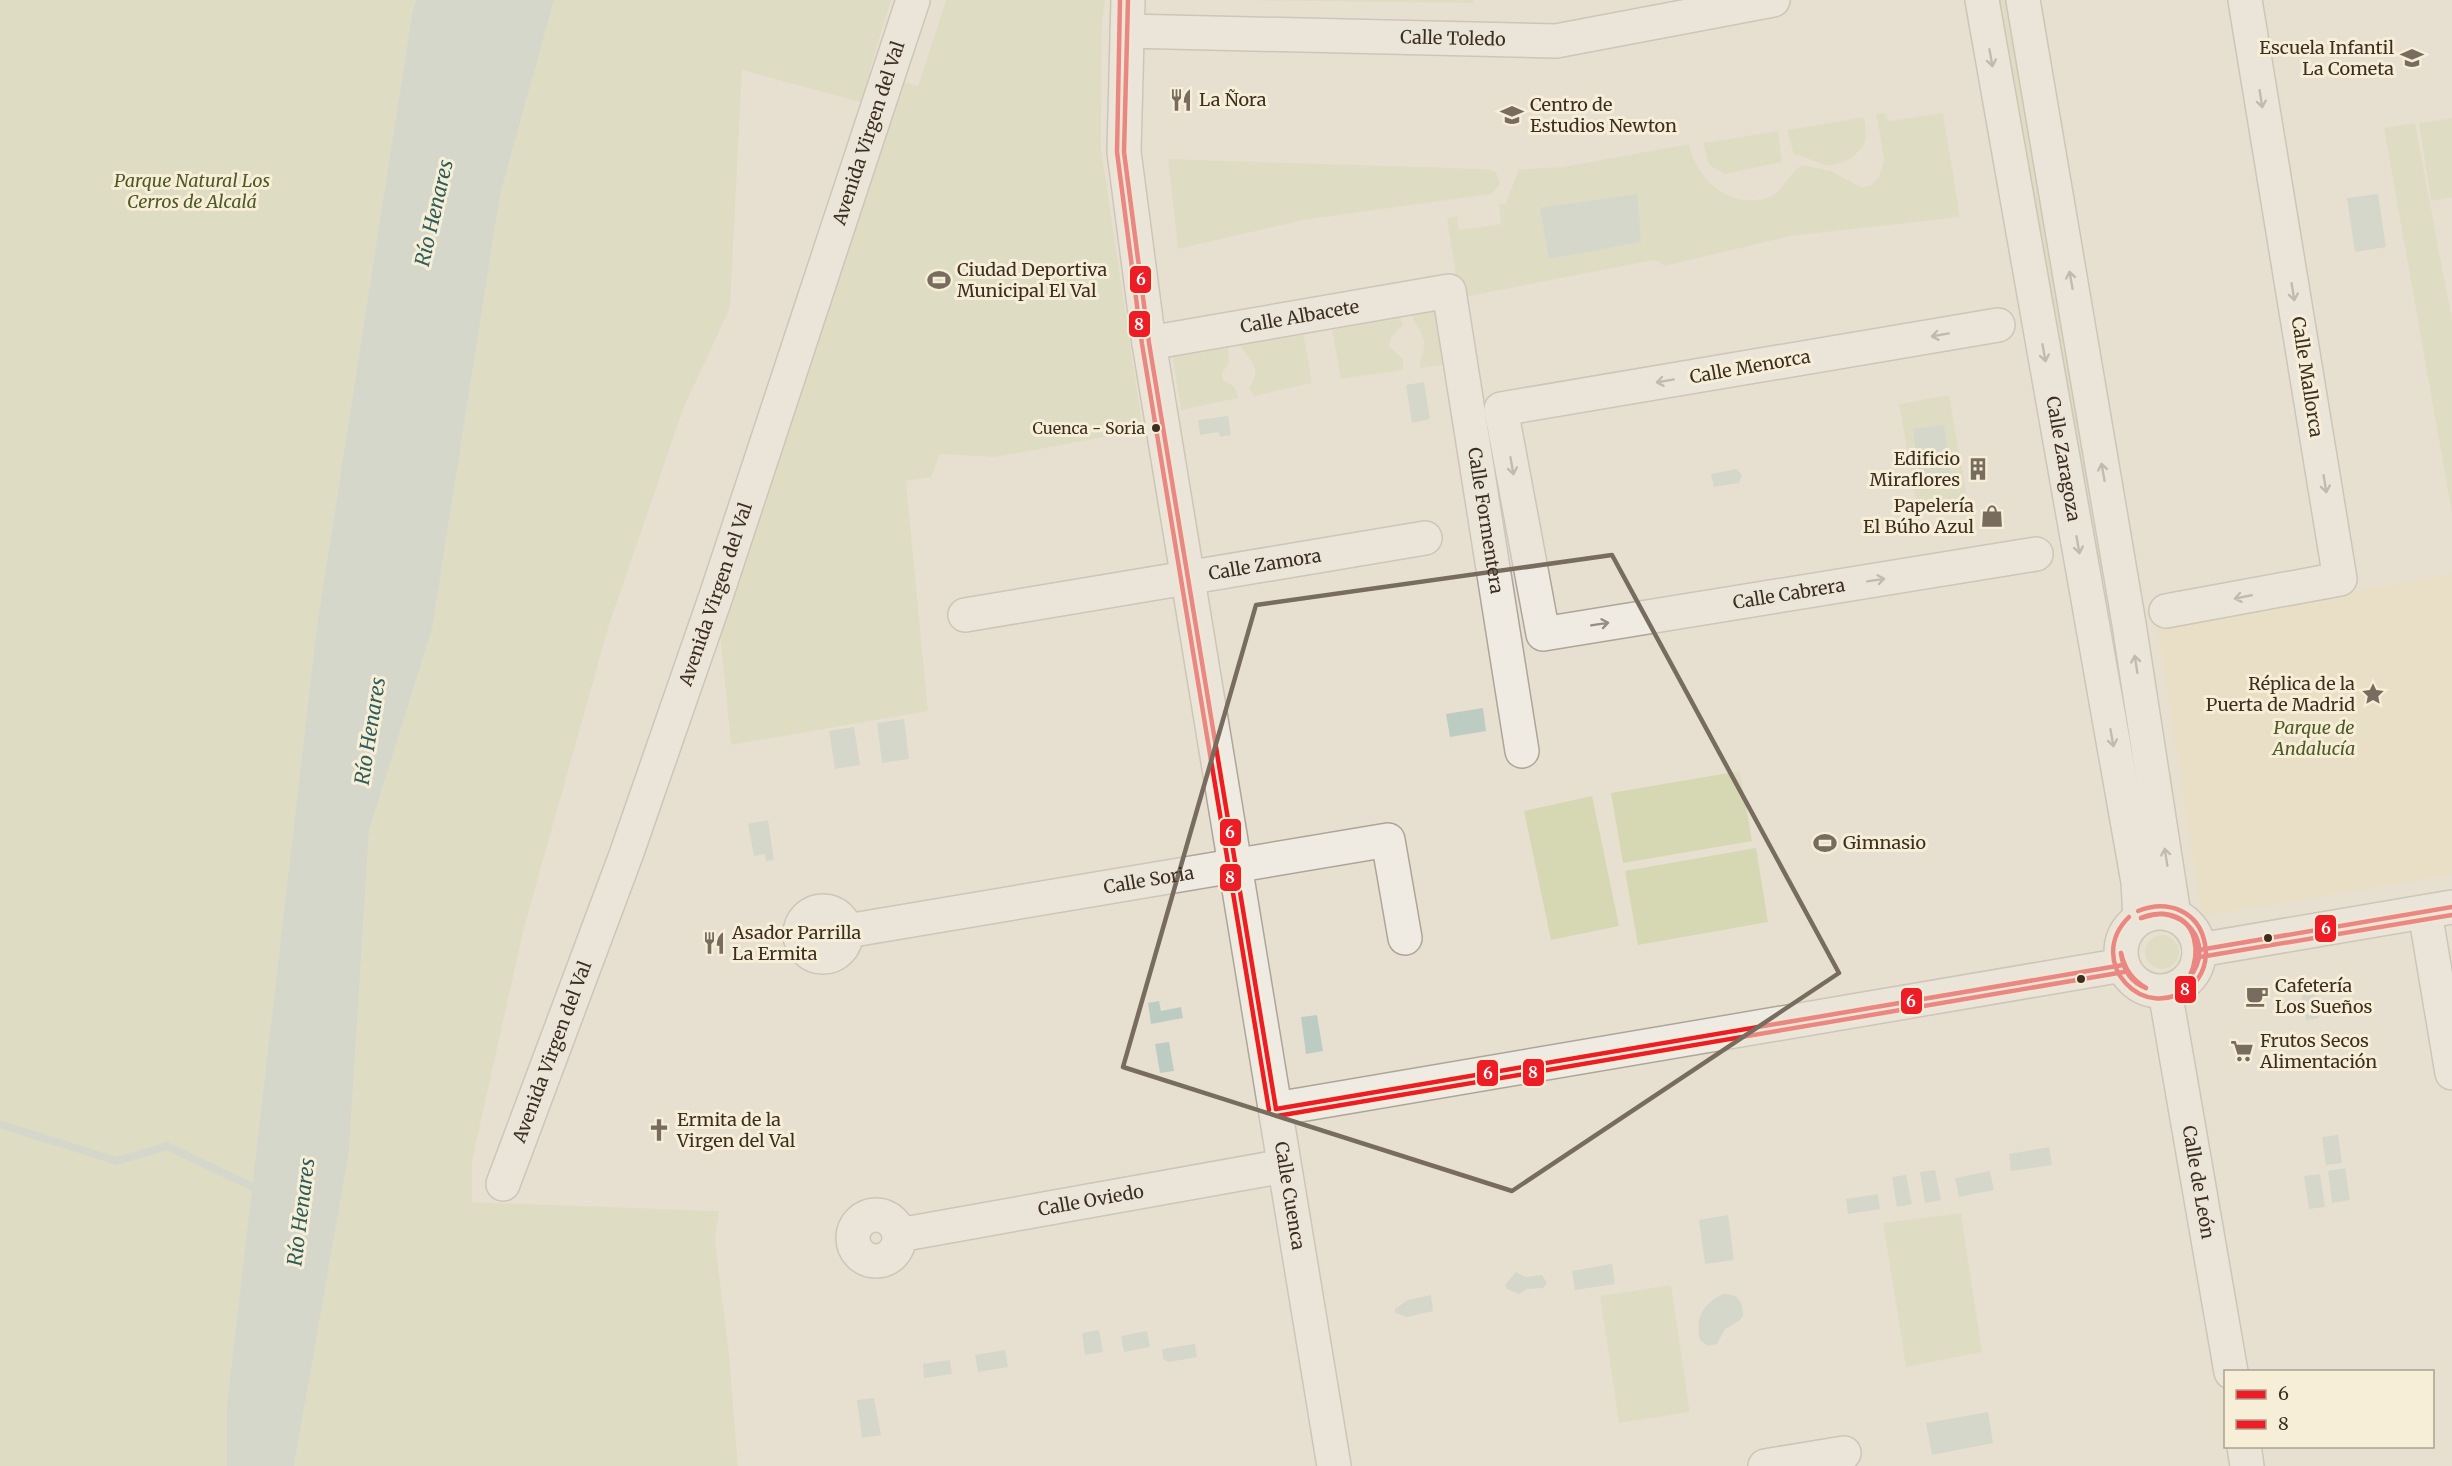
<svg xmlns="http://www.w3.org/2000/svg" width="2452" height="1466" font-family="Merriweather,serif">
	<rect width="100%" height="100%" fill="#e7e0d1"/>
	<g fill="#d6d7b3">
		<path d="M 0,0 L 416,0 L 412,14 L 317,626 L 227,1404 L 227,1466 L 0,1466 Z"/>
		<path d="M 554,0 L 891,0 L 869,73 L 918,86 L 946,0 L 1105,0 L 1102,23 L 1101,148 L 1143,430 L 995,457 L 940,454 L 931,477 L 906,481 L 928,711 L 731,745 L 716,596 L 878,107 L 742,70 L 730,308 L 684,407 L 609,625 L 524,928 L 472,1161 L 472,1202 L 719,1211 L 715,1241 L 729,1354 L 738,1466 L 294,1466 L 349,1151 L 369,831 L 432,629 L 500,195 Z"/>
		<path d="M 1232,0 L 1473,0 L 1473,3 Z"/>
		<path d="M 1995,0 L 2011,0 L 2109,574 L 2094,577 Z"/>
		<path d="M 1886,113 L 1888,121 L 1943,113 L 1960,217 L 1790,236 L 1665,266 L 1654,260 L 1459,298 L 1447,218 L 1457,216 L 1459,230 L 1501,224 L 1499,204 L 1506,203 L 1519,169 L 1563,167 L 1689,144 C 1696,179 1731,211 1769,197 C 1785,190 1787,174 1802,165 L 1831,171 L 1861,187 L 1870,186 L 1879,177 L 1884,160 L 1876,114 Z"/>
		<path d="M 1864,117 C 1865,125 1867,134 1865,141 C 1861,155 1840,167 1826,165 C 1815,163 1805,155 1794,155 L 1787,130 Z"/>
		<path d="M 2452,118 L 2452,198 L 2431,201 L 2419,123 Z"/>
		<path d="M 2415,123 L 2452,320 L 2452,514 L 2384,128 Z"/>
		<path d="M 1778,131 L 1782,162 L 1725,174 L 1709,165 L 1703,143 Z"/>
		<path d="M 1168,159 L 1488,169 L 1496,172 L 1500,184 L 1491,194 L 1303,220 L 1178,249 Z"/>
		<path d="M 1448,308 L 1457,363 L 1420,368 C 1419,358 1424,353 1424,344 C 1423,331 1414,324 1411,313 Z"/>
		<path d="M 1395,316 L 1400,317 L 1403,325 L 1391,338 L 1389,346 L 1403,359 L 1403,370 L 1341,379 L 1332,330 Z"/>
		<path d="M 1304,335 L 1312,383 L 1254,396 L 1249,388 C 1264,365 1248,361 1238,342 Z"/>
		<path d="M 1228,344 L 1229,362 L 1222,374 L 1223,380 L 1235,387 L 1238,398 L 1181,410 L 1172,354 Z"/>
		<path d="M 1949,395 L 1968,503 L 1918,511 L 1899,404 Z"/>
		<path d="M 1740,771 L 1752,841 L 1623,863 L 1611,793 Z"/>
		<path d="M 1592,796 L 1619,926 L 1551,940 L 1524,811 Z"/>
		<path d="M 1756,848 L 1768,922 L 1638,945 L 1625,871 Z"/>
		<circle cx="2162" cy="952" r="17"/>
		<path d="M 1961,1213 L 1982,1352 L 1906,1367 L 1883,1223 Z"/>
		<path d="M 1671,1285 L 1690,1412 L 1619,1423 L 1600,1296 Z"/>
	</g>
	<path fill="#eadcb9" d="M 2452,575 L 2452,875 L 2202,916 L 2156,622 Z"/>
	<g fill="#bcccc2">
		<path d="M 416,0 L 554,0 L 500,195 L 432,629 L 369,831 L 349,1151 L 294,1466 L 227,1466 L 227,1404 L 317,626 L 412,14 Z"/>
		<path d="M 1637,194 L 1641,242 L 1549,259 L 1540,208 Z"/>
		<path d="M 2378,194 L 2386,247 L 2355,252 L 2347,198 Z"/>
		<path d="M 1424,382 L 1430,419 L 1412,423 L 1406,385 Z"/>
		<path d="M 1228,416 L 1231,435 L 1220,437 L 1219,432 L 1200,435 L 1198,420 Z"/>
		<path d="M 1944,425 L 1951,476 L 1920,482 L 1913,429 Z"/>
		<path d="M 1736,469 L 1742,475 L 1739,483 L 1714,487 L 1711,474 Z"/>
		<path d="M 1483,708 L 1486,731 L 1450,737 L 1446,714 Z"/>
		<path d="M 904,719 L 909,759 L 882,763 L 877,723 Z"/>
		<path d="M 854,727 L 860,765 L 835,769 L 829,731 Z"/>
		<path d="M 768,820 L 774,860 L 766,861 L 765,854 L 754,856 L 748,824 Z"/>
		<path d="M 2315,990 L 2319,1018 L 2306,1020 L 2301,992 Z"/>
		<path d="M 1159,1001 L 1161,1011 L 1181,1007 L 1183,1018 L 1151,1024 L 1148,1003 Z"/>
		<path d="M 1317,1015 L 1323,1051 L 1306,1054 L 1301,1017 Z"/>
		<path d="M 1169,1042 L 1174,1071 L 1160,1073 L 1155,1044 Z"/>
		<path d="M 2338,1135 L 2342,1163 L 2326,1165 L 2322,1137 Z"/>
		<path d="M 2049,1147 L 2052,1165 L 2011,1171 L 2009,1154 Z"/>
		<path d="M 2345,1168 L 2350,1200 L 2332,1203 L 2328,1171 Z"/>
		<path d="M 1935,1170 L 1941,1200 L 1925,1203 L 1920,1172 Z"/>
		<path d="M 1990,1171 L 1994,1190 L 1959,1197 L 1955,1178 Z"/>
		<path d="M 2320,1174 L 2325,1207 L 2309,1209 L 2304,1176 Z"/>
		<path d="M 1906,1175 L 1912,1204 L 1897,1207 L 1892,1177 Z"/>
		<path d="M 1878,1194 L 1880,1209 L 1848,1214 L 1846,1199 Z"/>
		<path d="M 1728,1215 L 1734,1260 L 1705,1264 L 1699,1220 Z"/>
		<path d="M 1612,1264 L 1615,1284 L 1575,1290 L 1572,1271 Z"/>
		<path d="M 1516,1272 L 1526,1277 L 1542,1275 L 1547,1283 L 1543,1288 L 1527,1289 L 1519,1294 L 1507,1289 L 1505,1285 Z"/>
		<path d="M 1723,1294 C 1738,1293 1743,1302 1743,1316 L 1739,1321 L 1725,1329 L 1717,1344 L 1708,1346 L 1700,1340 C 1695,1319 1702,1304 1723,1294 Z"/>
		<path d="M 1431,1295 L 1433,1311 L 1407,1317 L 1395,1313 L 1395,1309 L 1408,1300 Z"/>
		<path d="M 1099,1330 L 1103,1352 L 1085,1355 L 1082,1333 Z"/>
		<path d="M 1147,1331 L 1150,1347 L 1124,1352 L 1121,1336 Z"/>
		<path d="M 1195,1344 L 1197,1357 L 1169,1362 L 1163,1359 L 1162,1349 Z"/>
		<path d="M 1005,1350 L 1008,1367 L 978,1372 L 975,1355 Z"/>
		<path d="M 950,1360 L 952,1374 L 924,1378 L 923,1364 Z"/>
		<path d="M 874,1398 L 881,1435 L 862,1438 L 857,1400 Z"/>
		<path d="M 1988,1412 L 1993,1443 L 1932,1455 L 1926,1423 Z"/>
	</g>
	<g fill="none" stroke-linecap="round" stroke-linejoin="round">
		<path stroke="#bcccc2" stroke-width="8" d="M 2,1125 L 117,1161 L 167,1146 L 259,1190"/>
		<g stroke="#ada599" stroke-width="36">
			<g id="minor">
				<path id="s1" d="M 1128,0 L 1124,152 L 1149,343 L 1334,1466"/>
				<path id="s2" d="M 1982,0 L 2138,882 L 2140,918"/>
				<path d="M 2023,0 L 2129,624 L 2174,915"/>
				<path id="s3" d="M 1127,31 L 1556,41 L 1773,0"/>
				<path id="s4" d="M 1998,325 L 1501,409 L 1543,634 L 2036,554"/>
				<path id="s5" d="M 1149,343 L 1449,291 L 1522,751"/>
				<path d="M 2166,611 L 2340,579 L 2245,0"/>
				<path id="s6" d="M 965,615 L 1425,538"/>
				<circle cx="823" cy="934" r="23"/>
				<path d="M 2425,912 L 2452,1073"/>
				<circle cx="2160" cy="952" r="39"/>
				<path id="s7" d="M 847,931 L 1388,840 L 1405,938"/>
				<path d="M 2199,950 L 2452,907"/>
				<path id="s8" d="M 2165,991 L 2231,1372"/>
				<path d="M 1276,1109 L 2123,965"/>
				<path id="s9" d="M 503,1184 L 626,855 L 716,596 L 913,0"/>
				<circle cx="876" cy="1238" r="23"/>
				<path id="s10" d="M 899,1235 L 1284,1166"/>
				<path d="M 2244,1446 L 2247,1466"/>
				<path d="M 1765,1466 L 1844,1453"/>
			</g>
		</g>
		<use href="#minor" stroke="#efebe3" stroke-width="33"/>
		<g stroke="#f7eed8" stroke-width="9">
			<g id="bus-1">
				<path d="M 1128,0 L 1124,152 L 1149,343 L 1276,1109"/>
				<path d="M 2141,918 C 2181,901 2218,943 2189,978"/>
				<path d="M 2141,918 C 2148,916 2158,913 2165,914 C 2198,918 2201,953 2189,978"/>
				<path d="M 2199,950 L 2452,907"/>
				<path d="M 2121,953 C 2125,970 2132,979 2146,988"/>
				<path d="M 2121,953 C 2123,970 2130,982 2146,988"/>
				<path d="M 1276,1109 L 2123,965"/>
			</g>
		</g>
		<g stroke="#f7eed8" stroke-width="9">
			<g id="bus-2">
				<path d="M 1120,0 L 1117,152 L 1142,344 L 1269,1110"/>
				<path d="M 2129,917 C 2084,961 2144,1026 2191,986 C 2203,976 2208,960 2205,944 C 2199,911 2168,899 2138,911"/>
				<path d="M 2200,957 L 2452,915"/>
				<path d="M 1277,1116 L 2124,972"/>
			</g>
		</g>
		<use href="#bus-1" stroke="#ee1c25" stroke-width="4.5"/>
		<use href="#bus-2" stroke="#ee1c25" stroke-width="4.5"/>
	</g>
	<defs><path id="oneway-shaft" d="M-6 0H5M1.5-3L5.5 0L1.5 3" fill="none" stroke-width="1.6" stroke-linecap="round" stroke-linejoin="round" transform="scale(1.5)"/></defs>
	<g stroke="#968c82">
		<use href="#oneway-shaft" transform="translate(1991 58) rotate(80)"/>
		<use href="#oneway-shaft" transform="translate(2261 99) rotate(81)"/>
		<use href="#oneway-shaft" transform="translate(2071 280) rotate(-100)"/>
		<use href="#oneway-shaft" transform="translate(2293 292) rotate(81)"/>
		<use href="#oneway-shaft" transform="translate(1940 335) rotate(170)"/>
		<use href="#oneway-shaft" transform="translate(2044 353) rotate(80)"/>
		<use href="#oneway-shaft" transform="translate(1665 381) rotate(170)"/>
		<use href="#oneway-shaft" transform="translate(1512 466) rotate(80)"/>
		<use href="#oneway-shaft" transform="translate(2103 472) rotate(-100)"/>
		<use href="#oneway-shaft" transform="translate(2325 484) rotate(81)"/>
		<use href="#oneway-shaft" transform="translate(2078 545) rotate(80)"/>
		<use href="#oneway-shaft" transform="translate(1876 580) rotate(-9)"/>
		<use href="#oneway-shaft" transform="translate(2243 597) rotate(169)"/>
		<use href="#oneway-shaft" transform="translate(1600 624) rotate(-9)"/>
		<use href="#oneway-shaft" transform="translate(2136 664) rotate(-99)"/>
		<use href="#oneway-shaft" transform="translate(2112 738) rotate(80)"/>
		<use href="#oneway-shaft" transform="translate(2166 857) rotate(-99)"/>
	</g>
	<path d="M0 0H2452V1466H0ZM 1612,555 L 1839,973 L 1512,1191 L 1123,1067 L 1256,605 Z" fill="#e7e0d1" fill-opacity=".55" fill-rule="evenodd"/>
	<path fill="none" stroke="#786c5e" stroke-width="4.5" stroke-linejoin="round" d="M 1612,555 L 1839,973 L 1512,1191 L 1123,1067 L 1256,605 Z"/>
	<defs>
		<g id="school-bare" transform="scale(1.8)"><path d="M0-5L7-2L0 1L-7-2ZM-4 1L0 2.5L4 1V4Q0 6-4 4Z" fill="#786c5e" stroke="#f7eed8" stroke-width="2.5" paint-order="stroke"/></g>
		<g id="restaurant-bare" transform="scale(1.8)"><path d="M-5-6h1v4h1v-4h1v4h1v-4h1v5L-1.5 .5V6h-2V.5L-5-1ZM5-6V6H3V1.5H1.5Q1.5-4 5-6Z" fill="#786c5e" stroke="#f7eed8" stroke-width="2.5" paint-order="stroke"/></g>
		<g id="stadium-bare" transform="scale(1.8)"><path d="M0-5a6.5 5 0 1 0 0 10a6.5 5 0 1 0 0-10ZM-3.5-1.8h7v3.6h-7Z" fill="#786c5e" stroke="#f7eed8" stroke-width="2.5" paint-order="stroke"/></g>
		<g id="building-bare" transform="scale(1.8)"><path d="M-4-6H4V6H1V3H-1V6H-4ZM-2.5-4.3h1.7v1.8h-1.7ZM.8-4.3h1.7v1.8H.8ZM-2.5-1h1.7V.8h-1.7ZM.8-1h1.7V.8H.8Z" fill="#786c5e" stroke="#f7eed8" stroke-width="2.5" paint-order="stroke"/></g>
		<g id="shop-bare" transform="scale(1.8)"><path d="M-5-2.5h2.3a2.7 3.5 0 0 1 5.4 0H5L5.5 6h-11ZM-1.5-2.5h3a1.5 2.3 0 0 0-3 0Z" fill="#786c5e" stroke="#f7eed8" stroke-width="2.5" paint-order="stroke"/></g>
		<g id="sight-bare" transform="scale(1.8)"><path d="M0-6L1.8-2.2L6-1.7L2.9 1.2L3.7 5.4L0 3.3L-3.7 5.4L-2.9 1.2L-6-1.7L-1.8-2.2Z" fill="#786c5e" stroke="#f7eed8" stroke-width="2.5" paint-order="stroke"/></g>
		<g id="cafe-bare" transform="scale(1.8)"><path d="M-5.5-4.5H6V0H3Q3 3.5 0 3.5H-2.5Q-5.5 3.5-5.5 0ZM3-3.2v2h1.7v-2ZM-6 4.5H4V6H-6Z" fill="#786c5e" stroke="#f7eed8" stroke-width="2.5" paint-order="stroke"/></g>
		<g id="supermarket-bare" transform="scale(1.8)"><path d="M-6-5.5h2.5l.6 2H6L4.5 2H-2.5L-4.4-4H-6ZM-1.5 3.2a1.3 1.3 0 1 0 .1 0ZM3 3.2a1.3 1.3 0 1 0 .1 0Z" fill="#786c5e" stroke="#f7eed8" stroke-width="2.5" paint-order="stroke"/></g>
		<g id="church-bare" transform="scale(1.8)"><path d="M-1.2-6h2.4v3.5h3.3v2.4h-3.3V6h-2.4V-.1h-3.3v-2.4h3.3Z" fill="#786c5e" stroke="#f7eed8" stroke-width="2.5" paint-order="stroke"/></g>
	</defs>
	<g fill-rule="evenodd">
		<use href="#school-bare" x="2412" y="58"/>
		<use href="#restaurant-bare" x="1181" y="100"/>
		<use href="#school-bare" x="1512" y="115"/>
		<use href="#stadium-bare" x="939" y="280"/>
		<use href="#building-bare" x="1978" y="469"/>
		<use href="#shop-bare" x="1992" y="516"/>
		<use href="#sight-bare" x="2373" y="694"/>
		<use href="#stadium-bare" x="1825" y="843"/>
		<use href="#restaurant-bare" x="714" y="943"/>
		<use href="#cafe-bare" x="2257" y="996"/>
		<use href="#supermarket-bare" x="2242" y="1051"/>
		<use href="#church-bare" x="659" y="1130"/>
	</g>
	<g fill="#3d2e20" stroke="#f7eed8" stroke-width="2">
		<circle cx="1156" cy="428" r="5"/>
		<circle cx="2268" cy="938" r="5"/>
		<circle cx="2081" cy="979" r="5"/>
	</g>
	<g text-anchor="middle" stroke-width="6" stroke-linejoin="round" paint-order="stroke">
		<g font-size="16" fill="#3d2e20" stroke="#f7eed8" text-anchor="end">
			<text x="1145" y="434">Cuenca - Soria</text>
		</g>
		<g font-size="18" fill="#3d2e20" stroke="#f7eed8">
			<text dy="6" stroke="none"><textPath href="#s3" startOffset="326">Calle Toledo</textPath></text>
			<text dy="6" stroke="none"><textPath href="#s9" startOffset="1113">Avenida Virgen del Val</textPath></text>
			<text dy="6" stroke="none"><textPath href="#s5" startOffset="153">Calle Albacete</textPath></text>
			<text transform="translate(1750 367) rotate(-10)" y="6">Calle Menorca</text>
			<text transform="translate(2307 377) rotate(81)" y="6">Calle Mallorca</text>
			<text dy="6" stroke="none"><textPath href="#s2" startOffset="466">Calle Zaragoza</textPath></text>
			<text dy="6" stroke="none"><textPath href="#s5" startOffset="537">Calle Formentera</textPath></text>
			<text dy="6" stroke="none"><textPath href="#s6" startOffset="304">Calle Zamora</textPath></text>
			<text dy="6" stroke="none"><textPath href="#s4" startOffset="982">Calle Cabrera</textPath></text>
			<text dy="6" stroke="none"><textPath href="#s9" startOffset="627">Avenida Virgen del Val</textPath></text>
			<text dy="6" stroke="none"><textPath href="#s7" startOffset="306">Calle Soria</textPath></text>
			<text dy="6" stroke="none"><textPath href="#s9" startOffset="141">Avenida Virgen del Val</textPath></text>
			<text dy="6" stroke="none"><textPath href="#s8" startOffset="194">Calle de León</textPath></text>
			<text dy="6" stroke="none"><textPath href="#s1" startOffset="1209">Calle Cuenca</textPath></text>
			<text dy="6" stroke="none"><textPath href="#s10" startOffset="195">Calle Oviedo</textPath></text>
		</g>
		<g font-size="18" fill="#3d2e20" stroke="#f7eed8" text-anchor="start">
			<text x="2394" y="54" text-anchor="end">Escuela Infantil<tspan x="2394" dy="21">La Cometa</tspan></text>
			<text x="1199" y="106">La Ñora</text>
			<text x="1530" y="111">Centro de<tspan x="1530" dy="21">Estudios Newton</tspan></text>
			<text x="957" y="276">Ciudad Deportiva<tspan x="957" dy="21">Municipal El Val</tspan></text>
			<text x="1960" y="465" text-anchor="end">Edificio<tspan x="1960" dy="21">Miraflores</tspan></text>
			<text x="1974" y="512" text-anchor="end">Papelería<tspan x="1974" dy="21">El Búho Azul</tspan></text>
			<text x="2355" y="690" text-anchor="end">Réplica de la<tspan x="2355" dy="21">Puerta de Madrid</tspan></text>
			<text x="1843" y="849">Gimnasio</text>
			<text x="732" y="939">Asador Parrilla<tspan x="732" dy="21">La Ermita</tspan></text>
			<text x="2275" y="992">Cafetería<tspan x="2275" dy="21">Los Sueños</tspan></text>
			<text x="2260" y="1047">Frutos Secos<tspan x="2260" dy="21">Alimentación</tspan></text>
			<text x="677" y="1126">Ermita de la<tspan x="677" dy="21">Virgen del Val</tspan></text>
		</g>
		<g font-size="18" font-style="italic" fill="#4d5a26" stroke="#f7eed8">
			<text x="192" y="187">Parque Natural Los<tspan x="192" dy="21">Cerros de Alcalá</tspan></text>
			<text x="2314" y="734">Parque de<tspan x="2314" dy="21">Andalucía</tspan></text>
		</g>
		<g font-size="20" font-style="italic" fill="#2f5d5a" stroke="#f7eed8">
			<text transform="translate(434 213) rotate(-77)" y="7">Río Henares</text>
			<text transform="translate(370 731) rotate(-81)" y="7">Río Henares</text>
			<text transform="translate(301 1212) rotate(-83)" y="7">Río Henares</text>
		</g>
	</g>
	<g stroke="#f7eed8" stroke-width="2">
		<rect x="1129" y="265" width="23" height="29" rx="6" fill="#ee1c25"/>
		<rect x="1128" y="310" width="23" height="28" rx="6" fill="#ee1c25"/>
		<rect x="1219" y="818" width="23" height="29" rx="6" fill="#ee1c25"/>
		<rect x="1219" y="863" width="23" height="29" rx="6" fill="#ee1c25"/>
		<rect x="2314" y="914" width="23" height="29" rx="6" fill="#ee1c25"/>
		<rect x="2174" y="975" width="23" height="29" rx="6" fill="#ee1c25"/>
		<rect x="1900" y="987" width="23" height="28" rx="6" fill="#ee1c25"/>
		<rect x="1522" y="1058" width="23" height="29" rx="6" fill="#ee1c25"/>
		<rect x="1476" y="1059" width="23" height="28" rx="6" fill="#ee1c25"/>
	</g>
	<g font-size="16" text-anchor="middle" font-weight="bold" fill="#fff">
		<text x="1141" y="285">6</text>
		<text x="1139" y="330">8</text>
		<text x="1230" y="838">6</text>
		<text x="1230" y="883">8</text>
		<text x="2326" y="934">6</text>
		<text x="2185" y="995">8</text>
		<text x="1911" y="1007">6</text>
		<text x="1533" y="1078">8</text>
		<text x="1488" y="1079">6</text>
	</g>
	<rect x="2224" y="1370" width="210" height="78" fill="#f7eed8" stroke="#ada18e" stroke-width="1.5"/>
	<rect x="2236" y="1390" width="30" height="9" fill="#ee1c25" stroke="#ada18e" stroke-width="1.5"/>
	<text x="2278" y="1400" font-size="18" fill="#3d2e20">6</text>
	<rect x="2236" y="1420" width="30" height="9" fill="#ee1c25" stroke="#ada18e" stroke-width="1.5"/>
	<text x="2278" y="1430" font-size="18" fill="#3d2e20">8</text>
</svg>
